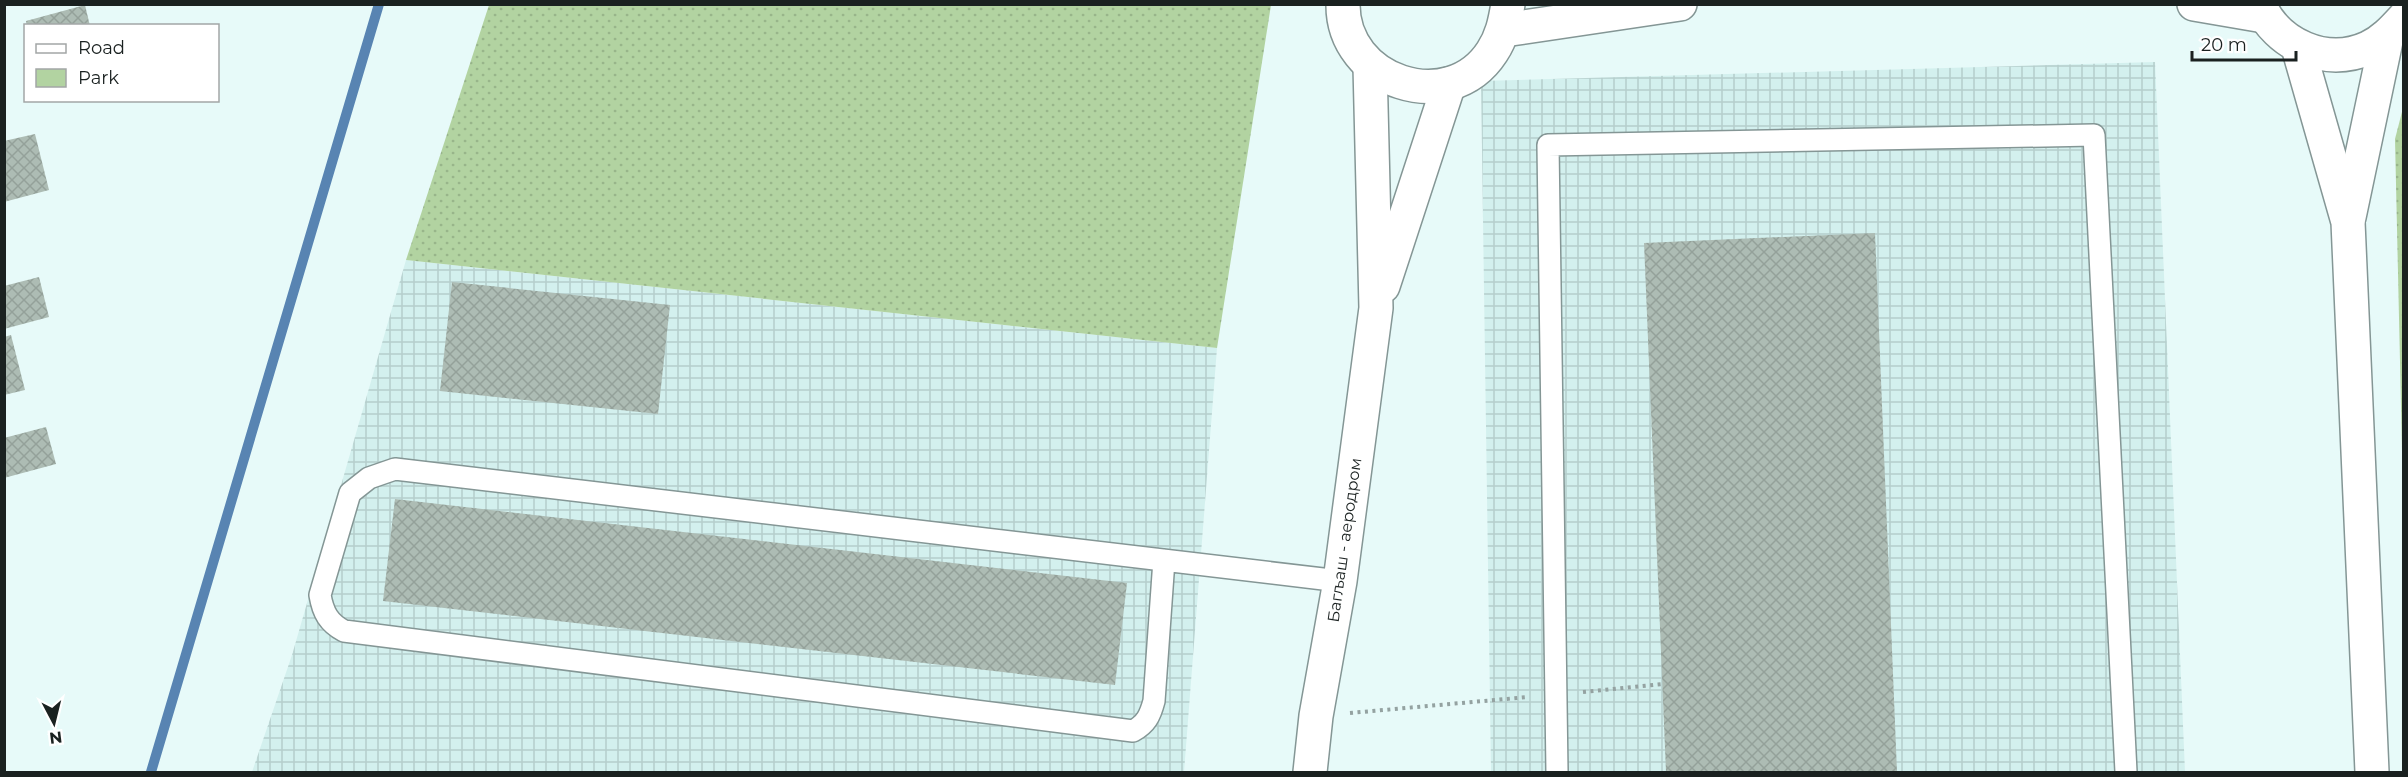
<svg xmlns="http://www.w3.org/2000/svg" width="2408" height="777" font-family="Montserrat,sans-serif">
	<defs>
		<pattern id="industrial-grid" width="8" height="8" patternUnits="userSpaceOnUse" patternTransform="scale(1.5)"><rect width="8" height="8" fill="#d3f0ee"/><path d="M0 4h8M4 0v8" fill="none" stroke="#b5cecc"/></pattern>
		<pattern id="green-dots" width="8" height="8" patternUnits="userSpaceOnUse" patternTransform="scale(1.5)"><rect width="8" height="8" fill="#b2d3a1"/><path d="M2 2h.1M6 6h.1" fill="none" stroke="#98b58a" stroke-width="1.8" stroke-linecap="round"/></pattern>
		<pattern id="building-cross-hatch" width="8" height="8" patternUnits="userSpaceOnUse" patternTransform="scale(1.5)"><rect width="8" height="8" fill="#adbcb4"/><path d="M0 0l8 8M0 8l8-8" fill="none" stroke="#94a19a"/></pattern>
	</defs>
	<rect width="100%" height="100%" fill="#e7faf9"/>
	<g fill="url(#industrial-grid)">
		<path d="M 2155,62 L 2185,772 L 1491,772 L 1481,81 Z"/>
		<path d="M 406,260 L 1217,348 L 1184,772 L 252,772 L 292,655 Z"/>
	</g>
	<g fill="url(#green-dots)">
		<path d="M 489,5 L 1271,5 L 1217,348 L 406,260 Z"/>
		<path d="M 2403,108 L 2403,496 L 2395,139 Z"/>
	</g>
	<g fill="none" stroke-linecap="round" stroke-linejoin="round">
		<path stroke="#5884b2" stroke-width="10" d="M 151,772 L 379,4"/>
	</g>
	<g fill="url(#building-cross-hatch)">
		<path d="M 85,5 L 90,26 L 27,26 L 26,21 Z"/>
		<path d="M 35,134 L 49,190 L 4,202 L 4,141 Z"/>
		<path d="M 1875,233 L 1897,772 L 1666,772 L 1644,243 Z"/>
		<path d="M 39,277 L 49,317 L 4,329 L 4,286 Z"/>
		<path d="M 452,282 L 670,305 L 658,414 L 440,391 Z"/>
		<path d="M 11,335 L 25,390 L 4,395 L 4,337 Z"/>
		<path d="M 46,427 L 56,464 L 4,478 L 4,438 Z"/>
		<path d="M 395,499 L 1127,583 L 1115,685 L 383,601 Z"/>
	</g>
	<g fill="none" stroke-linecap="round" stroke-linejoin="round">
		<g stroke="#849695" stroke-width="24">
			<g id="service">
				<path d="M 1164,560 L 1154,701 C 1150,716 1146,724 1133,731 L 344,631 C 329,623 323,613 320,595 L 350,493 L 369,478 L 395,469 L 1340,581"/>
				<path d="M 1557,772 L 1548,145 L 2094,135 L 2126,772"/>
			</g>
		</g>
		<g stroke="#849695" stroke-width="36">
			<g id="minor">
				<path d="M 1343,4 C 1342,82 1449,118 1492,52 C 1502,37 1505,22 1508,4"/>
				<path d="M 2194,4 L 2264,16"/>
				<path d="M 2259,4 C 2277,45 2326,67 2368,48 C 2383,41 2393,30 2404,18"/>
				<path d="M 1504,30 L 1680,4"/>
				<path d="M 2298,47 L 2348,222 L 2372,772"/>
				<path d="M 2349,217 L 2387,36"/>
				<path d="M 1383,286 L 1449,84"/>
				<path d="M 1310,772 L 1316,716 L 1340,581 L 1376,308 L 1370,66"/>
			</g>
		</g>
		<g stroke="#94a2a1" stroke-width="4" stroke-dasharray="3 4.5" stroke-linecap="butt">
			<path d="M 1583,692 L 1662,684"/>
			<path d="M 1350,713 L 1528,697"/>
		</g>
		<use href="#service" stroke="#fff" stroke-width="21"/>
		<use href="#minor" stroke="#fff" stroke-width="33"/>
	</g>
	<g text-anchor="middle" stroke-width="6" stroke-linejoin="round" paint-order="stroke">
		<g font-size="16" fill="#1a2120" stroke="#fff">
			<text transform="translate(1344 540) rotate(-82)" y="6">Багљаш - аеродром</text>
		</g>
	</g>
	<rect width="2408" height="777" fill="none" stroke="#1a2120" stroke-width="12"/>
	<rect x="24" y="24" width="195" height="78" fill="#ffffff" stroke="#a3a6a6" stroke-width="1.5"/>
	<rect x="36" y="44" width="30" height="9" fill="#ffffff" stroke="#a3a6a6" stroke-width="1.5"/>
	<text x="78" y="54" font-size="18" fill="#1a2120">Road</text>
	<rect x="36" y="69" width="30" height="18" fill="#b2d3a1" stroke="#a3a6a6" stroke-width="1.5"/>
	<text x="78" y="84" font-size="18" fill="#1a2120">Park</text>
	<g transform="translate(54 723) rotate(173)" stroke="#ffffff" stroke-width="4.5" paint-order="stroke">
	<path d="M0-4.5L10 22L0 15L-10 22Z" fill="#1a2120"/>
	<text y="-9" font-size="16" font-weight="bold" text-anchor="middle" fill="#1a2120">N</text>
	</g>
	<path d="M2192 51v9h104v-9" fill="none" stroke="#1a2120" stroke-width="3"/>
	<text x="2201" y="51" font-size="18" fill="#1a2120" stroke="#ffffff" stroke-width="4.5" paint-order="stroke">20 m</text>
</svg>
